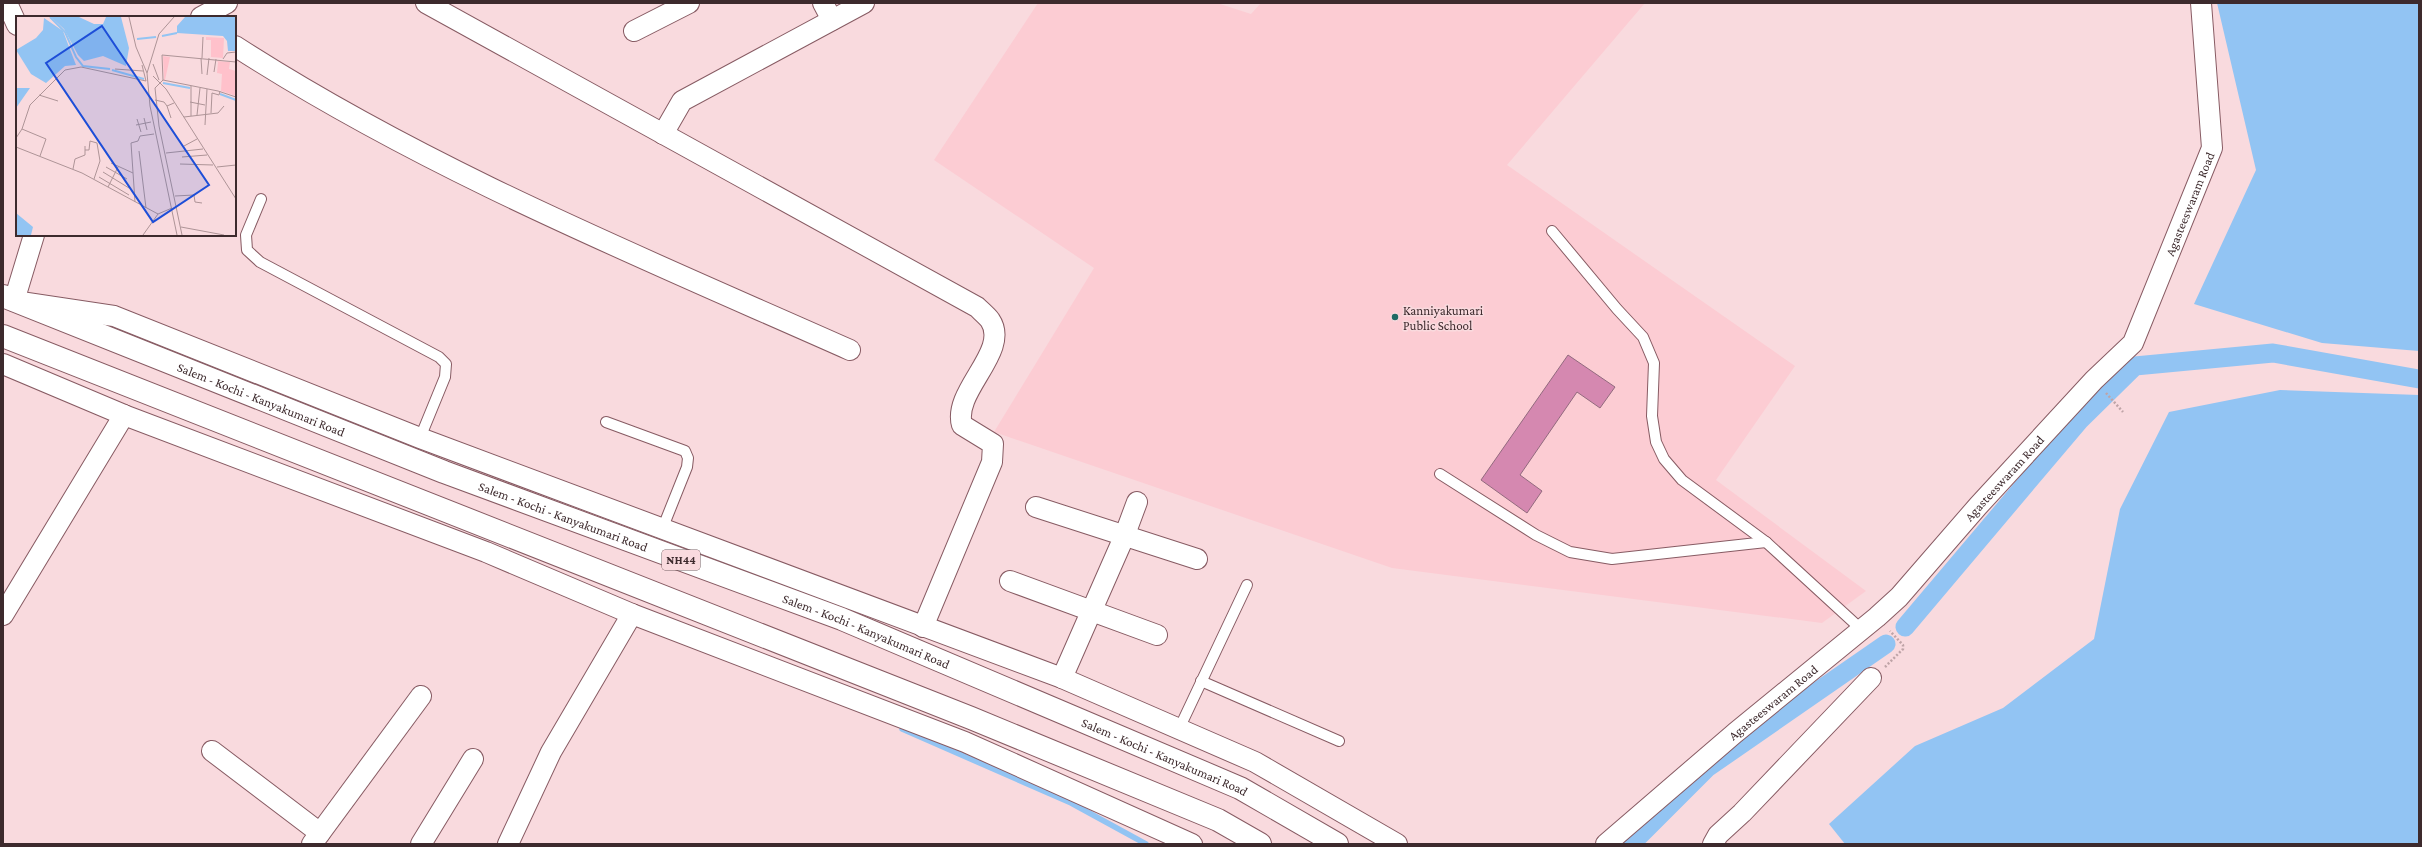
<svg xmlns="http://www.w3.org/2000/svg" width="2422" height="847" font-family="'Crimson Pro',serif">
	<rect width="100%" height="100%" fill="#f9dade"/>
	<path fill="#fcccd3" d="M 1038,3 L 1217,3 L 1251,14 L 1261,3 L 1645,3 L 1507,165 L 1795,366 L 1716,480 L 1866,591 L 1822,623 L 1392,568 L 994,432 L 1094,268 L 934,160 Z"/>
	<g fill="#92c4f3">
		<path d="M 2217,3 L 2419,3 L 2419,351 L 2322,343 L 2194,304 L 2256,170 Z"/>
		<path d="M 2280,390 L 2419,395 L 2419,844 L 1845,844 L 1829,824 L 1915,746 L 2003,708 L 2094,639 L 2120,509 L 2169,412 Z"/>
	</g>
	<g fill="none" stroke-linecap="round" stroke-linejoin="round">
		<path stroke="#92c4f3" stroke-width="5.5" d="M 902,729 L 1071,803 L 1146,844"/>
		<g stroke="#92c4f3" stroke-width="19">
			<path d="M 1905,627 L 2079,421 L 2135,366 L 2273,353 L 2419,379"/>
			<path d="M 1631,844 L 1707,768 L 1886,644"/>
		</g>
	</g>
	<path fill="#d588b0" stroke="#926a7e" d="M 1568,355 L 1615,387 L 1600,408 L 1577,392 L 1520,475 L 1542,491 L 1527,513 L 1481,480 Z"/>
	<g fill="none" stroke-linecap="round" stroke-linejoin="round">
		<g stroke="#875b63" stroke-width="12">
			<g id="service">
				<path d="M 261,199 L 246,235 L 247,250 L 260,262 L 439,357 L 446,364 L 445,377 L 420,438"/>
				<path d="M 1552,231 L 1617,309 L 1643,337 L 1654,363 L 1652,416 L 1656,442 L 1664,459 L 1682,480 L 1766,542 L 1862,630"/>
				<path d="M 606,422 L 685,451 L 688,458 L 687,467 L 663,527"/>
				<path d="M 1440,474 L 1536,535 L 1570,552 L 1612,559 L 1766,542"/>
				<path d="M 1201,681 L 1339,741"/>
				<path d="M 1179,729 L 1247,585"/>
			</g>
		</g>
		<g stroke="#875b63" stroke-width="22">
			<g id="minor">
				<path d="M 7,3 L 17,25"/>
				<path d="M 426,3 L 977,307 C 981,311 987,316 990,320 C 1011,351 952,391 962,425 L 993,444 L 992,462 L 923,627"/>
				<path d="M 823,3 L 832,20"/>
				<path d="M 201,17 L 227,3"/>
				<path d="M 634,31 L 689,3"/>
				<path d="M 235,46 C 427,170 641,257 850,350"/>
				<path d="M 663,134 L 682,101 L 864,3"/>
				<path d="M 34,235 L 14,301 L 114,316 L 420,438 L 1062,678 L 1255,762 L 1397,844"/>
				<path d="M 3,364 L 124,415 L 486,552 L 632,614 L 965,742 L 1192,844"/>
				<path d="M 1036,507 L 1197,559"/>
				<path d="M 1010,581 L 1157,635"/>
				<path d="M 3,615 L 124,415"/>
				<path d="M 1062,678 L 1124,537 L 1137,502"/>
				<path d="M 212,751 L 320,833"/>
				<path d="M 312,844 L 421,696"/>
				<path d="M 421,844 L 473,759"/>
				<path d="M 508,844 L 551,752 L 632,614"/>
				<path id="s1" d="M 1606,844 L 1735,733 L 1877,617 L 1899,597 L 1978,506 L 2094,380 L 2133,343 L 2212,148 L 2201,3"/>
				<path d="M 1713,844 L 1718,835 L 1742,813 L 1871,678"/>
			</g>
		</g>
		<g stroke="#875b63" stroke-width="24">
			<g id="trunk">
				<path id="s2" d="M 3,296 L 444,472 L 842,619 L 1240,788 L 1337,844"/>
				<path d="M 3,336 L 971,718 L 1218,820 L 1260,844"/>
			</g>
		</g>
		<g stroke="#bfa4a7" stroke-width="2.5" stroke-dasharray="2 2" stroke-linecap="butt">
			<path d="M 2106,393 L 2123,412"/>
			<path d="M 1885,667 L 1903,649 L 1903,645 L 1890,631"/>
		</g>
		<use href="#service" stroke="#fff" stroke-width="10"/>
		<use href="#minor" stroke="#fff" stroke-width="20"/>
		<use href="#trunk" stroke="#fff" stroke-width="22"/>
	</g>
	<circle fill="#1f6a64" stroke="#f9dade" stroke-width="1.5" cx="1395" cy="317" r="4"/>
	<g text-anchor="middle" stroke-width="3" stroke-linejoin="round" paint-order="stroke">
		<rect fill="#f9dade" stroke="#755f62" stroke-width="1" x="662" y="550" width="38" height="20" rx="3"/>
		<g font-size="12" font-weight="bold" fill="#3d2a2d">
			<text x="681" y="564">NH44</text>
		</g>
		<g font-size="13" fill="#3d2a2d" stroke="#f9dade">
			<text dy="5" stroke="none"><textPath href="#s1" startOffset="879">Agasteeswaram Road</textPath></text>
			<text dy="5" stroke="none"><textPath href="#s2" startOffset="278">Salem - Kochi - Kanyakumari Road</textPath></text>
			<text dy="5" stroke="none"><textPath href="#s1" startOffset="542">Agasteeswaram Road</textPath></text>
			<text dy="5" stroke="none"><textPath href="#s2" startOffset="602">Salem - Kochi - Kanyakumari Road</textPath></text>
			<text dy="5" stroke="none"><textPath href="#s2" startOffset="926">Salem - Kochi - Kanyakumari Road</textPath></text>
			<text dy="5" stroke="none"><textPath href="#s1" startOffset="219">Agasteeswaram Road</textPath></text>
			<text dy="5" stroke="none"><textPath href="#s2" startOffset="1250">Salem - Kochi - Kanyakumari Road</textPath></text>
		</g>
		<g font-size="13" fill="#3d2a2d" stroke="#f9dade" text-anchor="start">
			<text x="1403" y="315">Kanniyakumari<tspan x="1403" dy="15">Public School</tspan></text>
		</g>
	</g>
	<g transform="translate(16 16)">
		<rect width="220" height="220" fill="#f9dade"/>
		<path d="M 190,21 L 208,22 L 207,42 L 195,41 L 195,24 L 190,24 ZM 147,40 L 154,41 L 149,64 L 148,64 ZM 200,45 L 214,46 L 213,53 L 220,55 L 220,80 L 205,75 L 206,58 L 201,57 L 202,46 Z" fill="#ffc1cb"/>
		<path d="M 35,1 L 63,1 L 78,8 L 87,8 L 90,1 L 105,1 L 113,32 L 110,50 L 87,40 L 68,45 L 62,39 L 48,13 ZM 169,1 L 220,1 L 220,35 L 212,35 L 211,25 L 207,20 L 161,17 L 161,10 ZM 28,2 L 47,15 L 60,49 L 49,50 L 30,67 L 15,58 L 0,34 L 20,22 L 27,14 ZM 0,72 L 14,72 L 0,92 ZM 0,197 L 17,211 L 15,219 L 0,219 Z" fill="#92c4f3"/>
		<path fill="none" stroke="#92c4f3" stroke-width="2" d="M 34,1 L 49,16 L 60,41 L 67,50 L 94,53M 146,20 L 161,17M 121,23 L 140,21M 96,54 L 128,63M 147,67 L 174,72M 204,78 L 220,84"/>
		<path fill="none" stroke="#ae9497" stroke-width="1" d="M 113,1 L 120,31 L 131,57M 158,1 L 143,18 L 131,57 L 134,90 L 161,219M 185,42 L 186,58M 186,42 L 187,21M 207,43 L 211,37 L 220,36M 137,48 L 143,64M 126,49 L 130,65M 99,53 L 127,55M 198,56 L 200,43M 191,59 L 193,42M 137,60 L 150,73 L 220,183M 147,64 L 146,39 L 220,46M 23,79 L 42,85M 139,84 L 148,86 L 151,90 L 158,87M 174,86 L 189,89M 151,90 L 155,102M 195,97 L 196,77 L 203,79 L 204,75M 181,99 L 184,72M 175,100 L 175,70M 168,101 L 202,97 L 208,90M 128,102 L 131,114M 121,103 L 125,116M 120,109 L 135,106M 189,109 L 191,73M 6,113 L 30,123 L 24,140M 0,122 L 6,113 L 14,89 L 49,54 L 65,51 L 130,65M 168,130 L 181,123M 0,131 L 66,157 L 142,198M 69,134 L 73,134 L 74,125 L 81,127 L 84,145 L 78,163M 123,135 L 130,192M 150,137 L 187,133M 166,141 L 191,139M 95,147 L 117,157M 164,148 L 197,149M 90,151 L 111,163M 201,151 L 220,149M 57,153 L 59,143 L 69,139 L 69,130M 87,156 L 113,172M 83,161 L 113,179M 92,171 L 102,151M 159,180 L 178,179 L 179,186 L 186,187M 119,186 L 115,127 L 122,125 L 124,120 L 138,118M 165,211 L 208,219M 127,219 L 142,198 L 156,192M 166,219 L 143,110 L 139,72 L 147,64 L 202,75 L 220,81"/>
		<path fill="#1d4ed8" fill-opacity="0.15" stroke="#1d4ed8" stroke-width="2" d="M 86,10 L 193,169 L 137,206 L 30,47 Z"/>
		<rect width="220" height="220" fill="none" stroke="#3d2a2d" stroke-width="2"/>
	</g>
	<rect width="2422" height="847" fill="none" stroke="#3d2a2d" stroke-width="8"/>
</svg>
